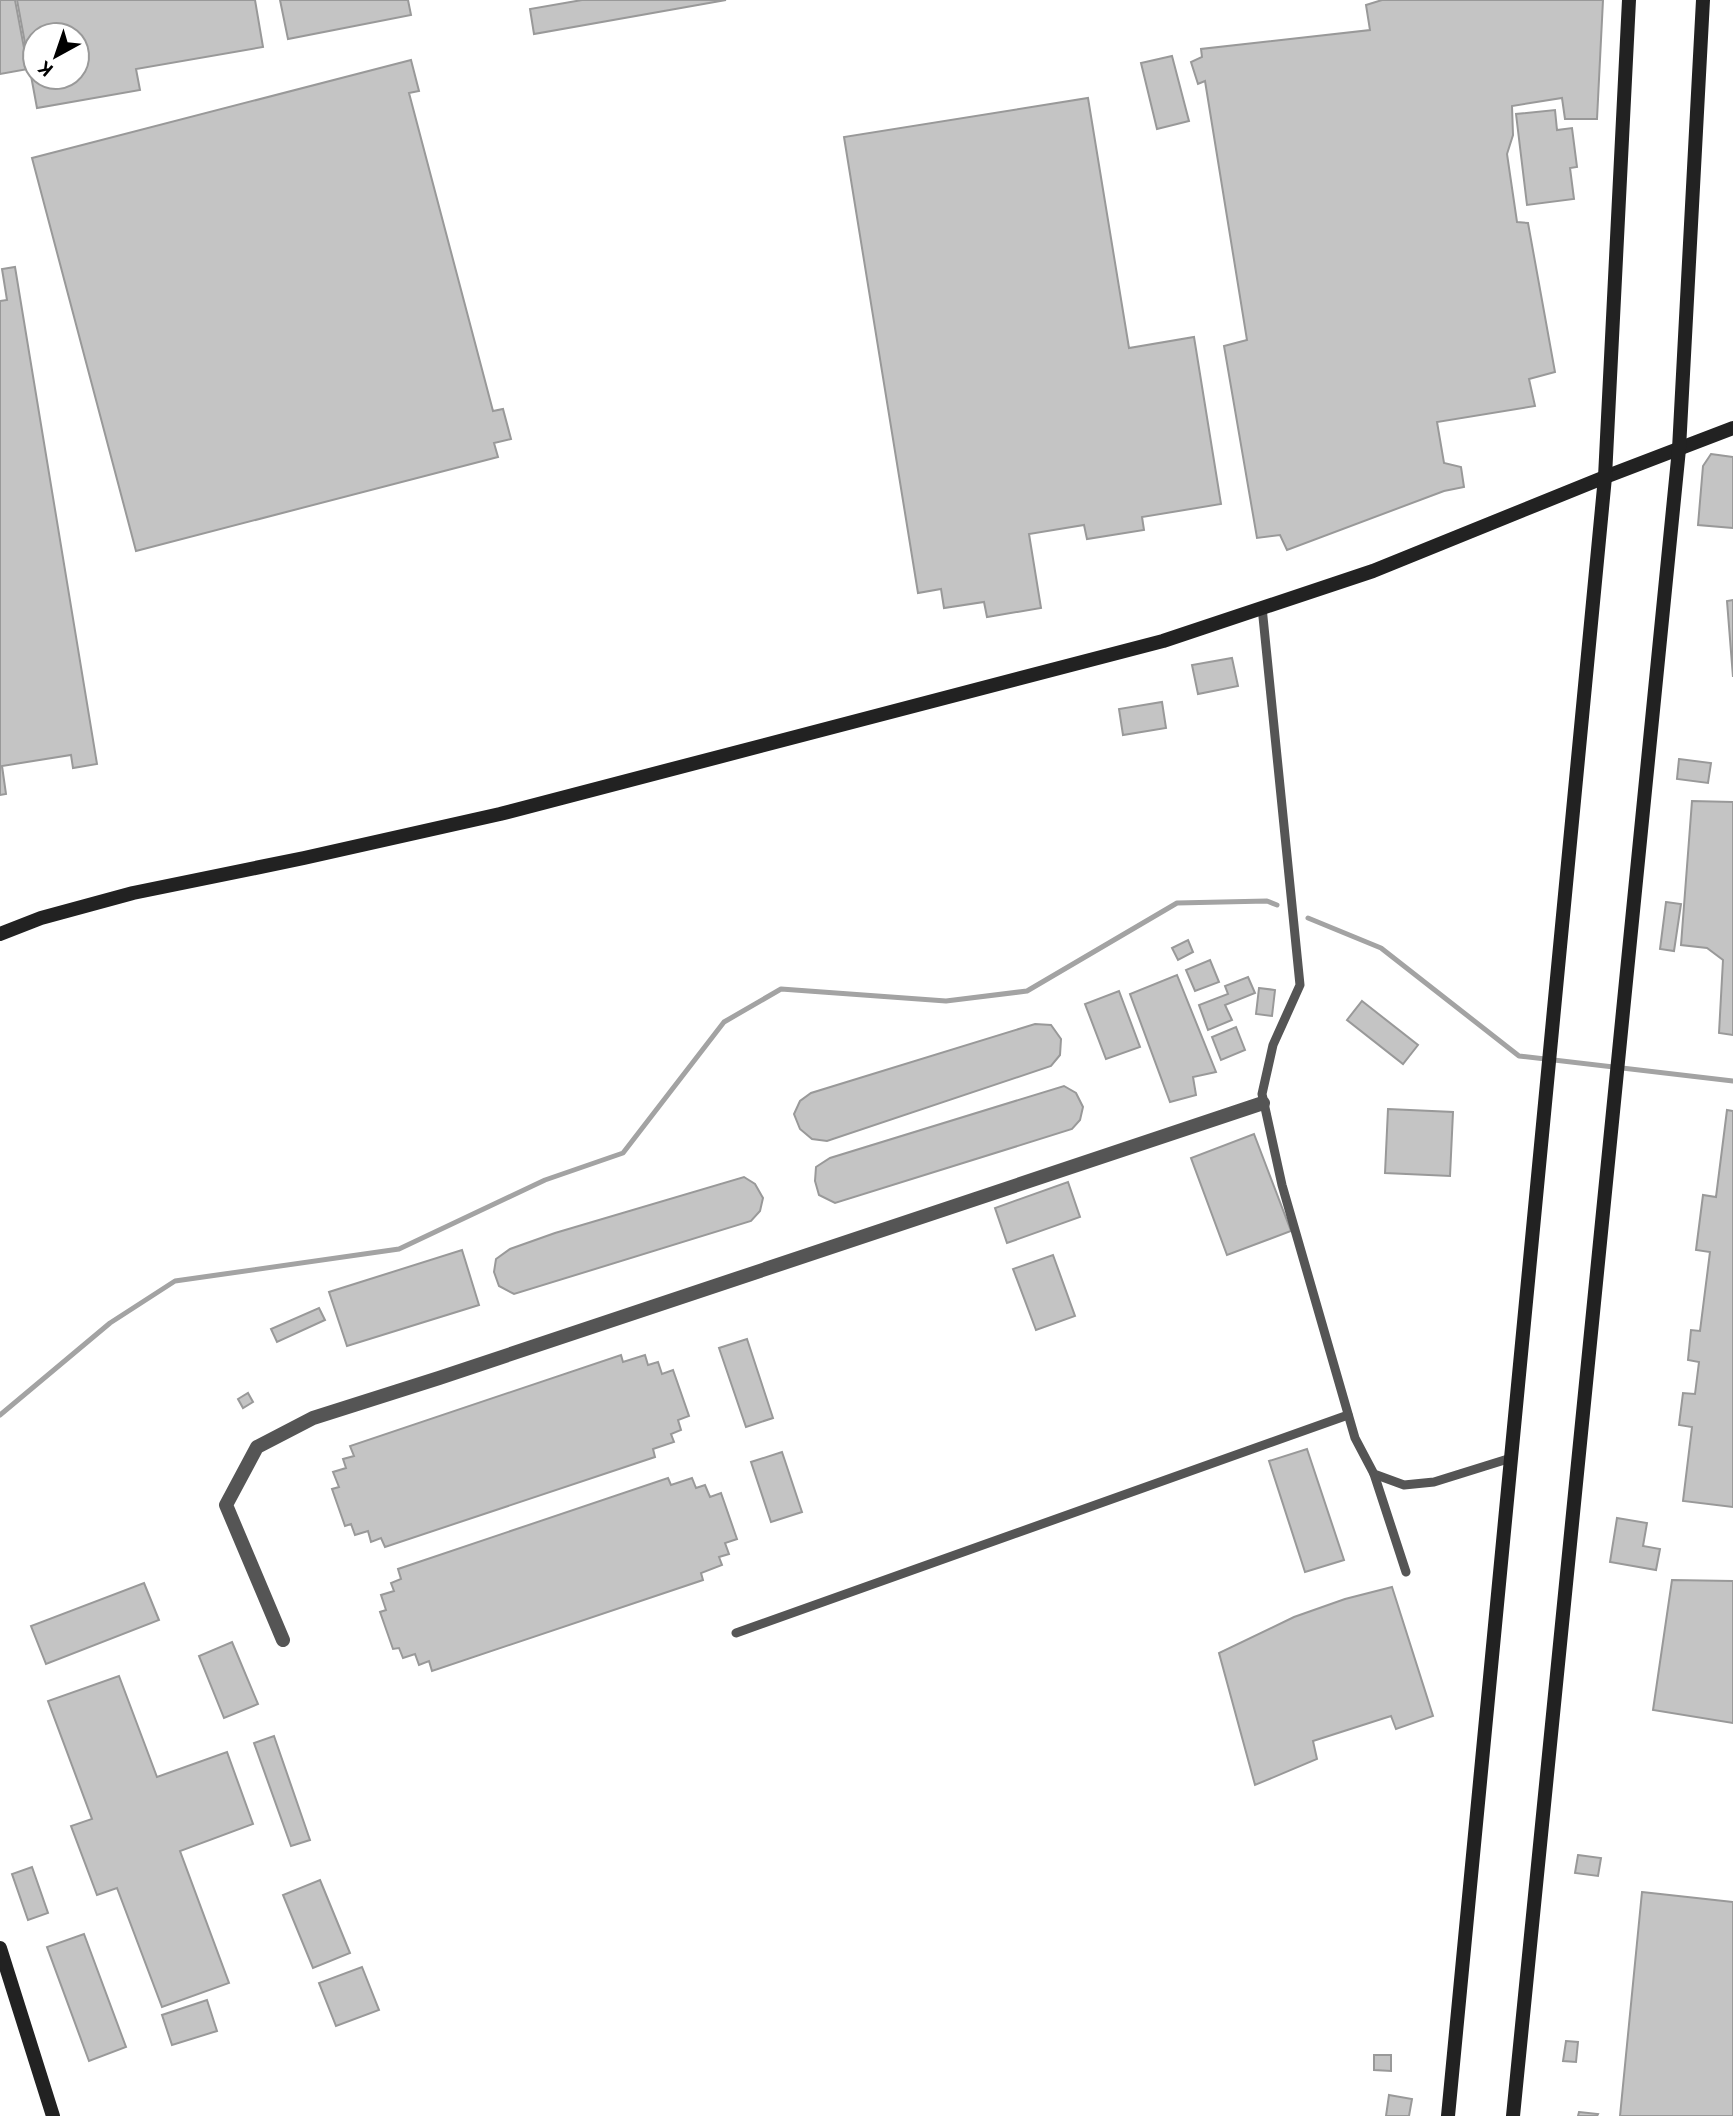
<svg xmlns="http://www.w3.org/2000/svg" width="1733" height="2116" font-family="Barlow,sans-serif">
	<rect width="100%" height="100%" fill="#fff"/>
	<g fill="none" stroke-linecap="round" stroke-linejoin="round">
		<g stroke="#a3a3a3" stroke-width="5">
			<path d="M 1308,918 L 1381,948 L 1519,1056 L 1733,1081"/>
			<path d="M 0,1415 L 110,1323 L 175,1281 L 399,1249 L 545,1180 L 623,1153 L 724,1022 L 781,989 L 946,1001 L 1027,991 L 1177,903 L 1267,901 L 1277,905"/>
		</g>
	</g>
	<g fill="#c4c4c4" stroke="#999" stroke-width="2" fill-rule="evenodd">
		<path d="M 0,0 L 15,0 L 28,69 L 0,74 Z"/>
		<path d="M 17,0 L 255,0 L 263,47 L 136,69 L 140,90 L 37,108 ZM 35,35 L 77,35 L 77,77 L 35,77 Z"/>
		<path d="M 280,0 L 408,0 L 411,15 L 288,39 Z"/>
		<path d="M 582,0 L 726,0 L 534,34 L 530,9 Z"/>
		<path d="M 1382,0 L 1603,0 L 1597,119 L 1565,119 L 1562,98 L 1512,106 L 1513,135 L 1507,154 L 1517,222 L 1528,223 L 1555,372 L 1529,379 L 1535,406 L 1437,422 L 1444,463 L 1461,467 L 1464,487 L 1444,491 L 1287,550 L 1280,535 L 1257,538 L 1224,346 L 1247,340 L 1205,81 L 1198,84 L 1191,62 L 1202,57 L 1201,49 L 1370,30 L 1366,5 Z"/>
		<path d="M 1172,56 L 1189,121 L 1157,129 L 1141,63 Z"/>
		<path d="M 411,60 L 419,91 L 409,93 L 493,411 L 503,409 L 511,439 L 494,443 L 498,457 L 136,551 L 32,158 Z"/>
		<path d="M 1088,98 L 1129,348 L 1194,337 L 1221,504 L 1142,517 L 1144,530 L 1087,539 L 1084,525 L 1029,534 L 1041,608 L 987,617 L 984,602 L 944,608 L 941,589 L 918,593 L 844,137 Z"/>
		<path d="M 1555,110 L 1557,130 L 1572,128 L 1577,167 L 1570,168 L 1574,199 L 1527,205 L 1516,114 Z"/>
		<path d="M 15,267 L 97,764 L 73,768 L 71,755 L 2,766 L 6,794 L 0,795 L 0,301 L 7,300 L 2,269 Z"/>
		<path d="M 1711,454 L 1733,457 L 1733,528 L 1698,525 L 1703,466 Z"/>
		<path d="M 1733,600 L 1733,677 L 1727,601 Z"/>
		<path d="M 1232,658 L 1238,686 L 1198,694 L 1192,665 Z"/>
		<path d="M 1162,702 L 1166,728 L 1123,735 L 1119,709 Z"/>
		<path d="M 1679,759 L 1711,763 L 1708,783 L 1677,779 Z"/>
		<path d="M 1692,801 L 1733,802 L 1733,1035 L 1719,1033 L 1723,960 L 1707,948 L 1681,945 Z"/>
		<path d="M 1666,902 L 1681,904 L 1674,951 L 1660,949 Z"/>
		<path d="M 1188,940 L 1193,952 L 1178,960 L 1172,948 Z"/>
		<path d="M 1210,960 L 1219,982 L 1195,991 L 1186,970 Z"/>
		<path d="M 1177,975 L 1216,1072 L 1193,1077 L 1196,1095 L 1170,1102 L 1130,994 Z"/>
		<path d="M 1248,977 L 1255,993 L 1225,1005 L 1232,1020 L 1208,1030 L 1199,1005 L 1228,994 L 1225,986 Z"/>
		<path d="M 1259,988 L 1275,990 L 1272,1016 L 1256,1014 Z"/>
		<path d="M 1119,991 L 1140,1047 L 1106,1059 L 1085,1004 Z"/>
		<path d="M 1362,1001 L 1418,1045 L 1403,1064 L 1347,1020 Z"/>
		<path d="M 1035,1024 L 1051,1025 L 1061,1039 L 1060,1055 L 1051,1066 L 827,1141 L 812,1139 L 800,1129 L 794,1114 L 800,1101 L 811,1093 Z"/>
		<path d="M 1236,1027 L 1245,1050 L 1221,1060 L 1212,1037 Z"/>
		<path d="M 1064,1086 L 1076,1093 L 1083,1107 L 1080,1120 L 1072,1129 L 835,1203 L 819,1195 L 815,1181 L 816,1167 L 830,1158 Z"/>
		<path d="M 1388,1109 L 1453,1112 L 1450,1176 L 1385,1173 Z"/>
		<path d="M 1727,1110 L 1733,1111 L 1733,1507 L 1683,1501 L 1692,1427 L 1679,1425 L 1683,1393 L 1695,1394 L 1699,1362 L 1688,1360 L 1691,1330 L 1700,1331 L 1710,1252 L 1696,1250 L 1703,1195 L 1716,1197 Z"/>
		<path d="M 1254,1134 L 1291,1231 L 1227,1255 L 1191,1158 Z"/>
		<path d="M 744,1177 L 755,1184 L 763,1198 L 760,1211 L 751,1221 L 514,1294 L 499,1286 L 494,1272 L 496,1259 L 510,1249 L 555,1233 Z"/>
		<path d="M 1068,1182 L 1080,1217 L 1007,1243 L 995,1208 Z"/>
		<path d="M 462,1250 L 479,1305 L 347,1346 L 329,1292 Z"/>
		<path d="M 1053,1255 L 1075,1316 L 1036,1330 L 1013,1269 Z"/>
		<path d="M 319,1308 L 325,1320 L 277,1342 L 271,1329 Z"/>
		<path d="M 747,1339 L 773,1418 L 746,1427 L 719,1348 Z"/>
		<path d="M 621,1355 L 623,1362 L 645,1355 L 648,1365 L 658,1362 L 662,1374 L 673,1370 L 689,1416 L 678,1420 L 681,1430 L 671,1434 L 674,1442 L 653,1449 L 655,1457 L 385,1547 L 381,1538 L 371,1542 L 368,1531 L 355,1535 L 351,1524 L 345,1526 L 332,1489 L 339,1487 L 333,1472 L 346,1468 L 343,1459 L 354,1456 L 350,1446 Z"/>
		<path d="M 248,1393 L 253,1402 L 243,1408 L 238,1399 Z"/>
		<path d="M 1307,1449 L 1344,1560 L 1305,1572 L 1269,1461 Z"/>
		<path d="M 782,1452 L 802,1512 L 771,1522 L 751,1462 Z"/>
		<path d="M 668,1478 L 671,1485 L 692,1478 L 696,1488 L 705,1485 L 710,1497 L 721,1493 L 737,1539 L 725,1543 L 729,1554 L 719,1557 L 722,1565 L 701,1573 L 703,1580 L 432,1671 L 429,1661 L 419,1665 L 415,1654 L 403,1658 L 399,1648 L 393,1649 L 380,1612 L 386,1610 L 381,1595 L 394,1591 L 391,1583 L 401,1579 L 398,1569 Z"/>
		<path d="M 1617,1518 L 1647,1523 L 1643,1546 L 1660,1549 L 1656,1570 L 1610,1562 Z"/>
		<path d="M 1672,1580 L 1733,1581 L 1733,1723 L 1653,1710 Z"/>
		<path d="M 144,1583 L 159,1620 L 46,1664 L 31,1626 Z"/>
		<path d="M 1392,1587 L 1433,1716 L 1396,1729 L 1391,1716 L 1313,1741 L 1317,1759 L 1255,1785 L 1219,1653 L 1294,1617 L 1345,1599 Z"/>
		<path d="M 232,1642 L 258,1704 L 224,1718 L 199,1656 Z"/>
		<path d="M 119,1676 L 157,1777 L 227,1752 L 253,1824 L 180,1851 L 229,1983 L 162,2007 L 117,1888 L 97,1895 L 71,1826 L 92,1819 L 48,1701 Z"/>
		<path d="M 274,1736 L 310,1840 L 291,1846 L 254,1743 Z"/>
		<path d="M 1578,1855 L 1601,1858 L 1598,1876 L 1575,1873 Z"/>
		<path d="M 32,1867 L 48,1913 L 28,1920 L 12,1874 Z"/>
		<path d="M 320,1880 L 350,1953 L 313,1968 L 283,1895 Z"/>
		<path d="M 1642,1892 L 1733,1902 L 1733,2116 L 1620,2116 Z"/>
		<path d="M 84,1934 L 126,2047 L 89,2061 L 47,1947 Z"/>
		<path d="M 362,1967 L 379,2010 L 336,2026 L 319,1983 Z"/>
		<path d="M 207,2000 L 217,2031 L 172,2045 L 162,2015 Z"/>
		<path d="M 1566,2041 L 1578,2042 L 1576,2062 L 1563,2061 Z"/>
		<path d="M 1374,2055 L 1391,2055 L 1391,2071 L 1374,2070 Z"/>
		<path d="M 1389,2095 L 1412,2099 L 1409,2116 L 1386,2116 Z"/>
		<path d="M 1579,2112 L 1598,2114 L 1597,2116 L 1578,2116 Z"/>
	</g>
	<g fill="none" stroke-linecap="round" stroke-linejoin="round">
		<g stroke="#555" stroke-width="9">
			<path d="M 1262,607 L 1300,985 L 1273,1045 L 1262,1094 L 1282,1185 L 1355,1438 L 1374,1474 L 1404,1485 L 1434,1482 L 1511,1458"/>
			<path d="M 1374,1474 L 1406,1572"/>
			<path d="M 736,1633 L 1348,1415"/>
		</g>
		<path stroke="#555" stroke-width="14" d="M 283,1640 L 226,1505 L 257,1447 L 313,1418 L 439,1378 L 1263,1103"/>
		<g stroke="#222" stroke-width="14">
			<path d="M 0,934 L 41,918 L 133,893 L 304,858 L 500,814 L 1163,641 L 1373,571 L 1605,477 L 1733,428"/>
			<path d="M 0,1948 L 53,2116"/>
			<path d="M 1448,2116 L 1605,477 L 1629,0"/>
			<path d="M 1513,2116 L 1679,449 L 1703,0"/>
		</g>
	</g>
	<g transform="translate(56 56) rotate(220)"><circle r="33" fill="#ffffff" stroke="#999999" stroke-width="2"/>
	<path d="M0-5L12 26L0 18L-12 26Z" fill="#000000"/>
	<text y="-10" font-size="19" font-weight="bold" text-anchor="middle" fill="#000000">K</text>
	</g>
</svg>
